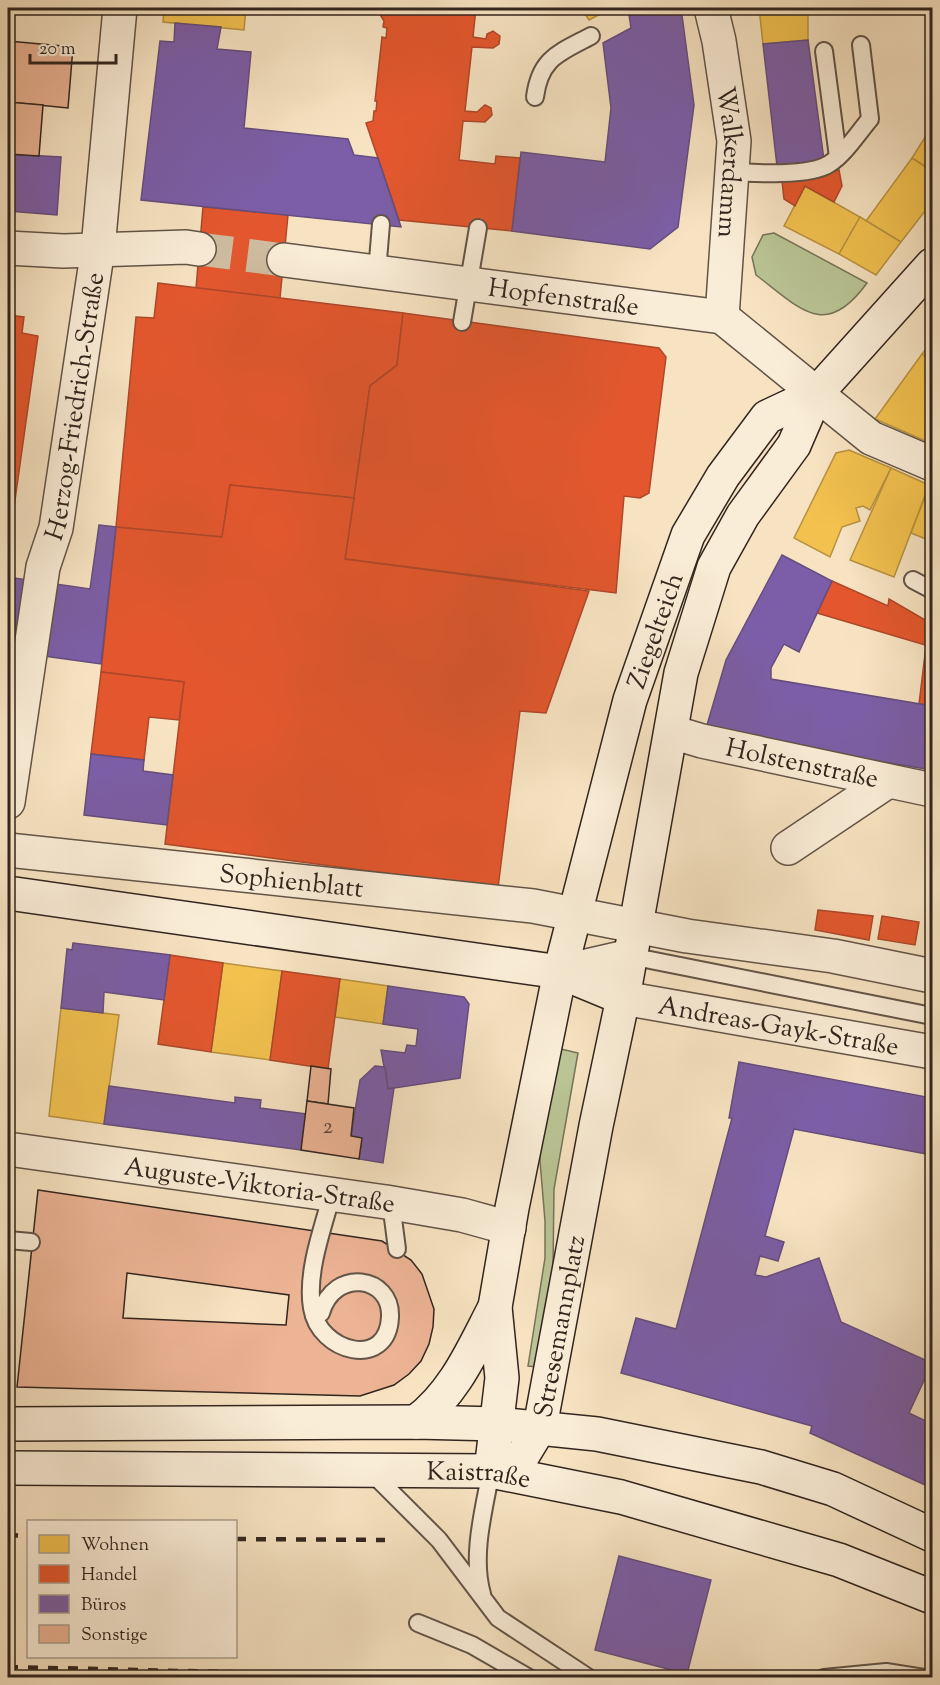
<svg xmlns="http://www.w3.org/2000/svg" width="940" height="1685" font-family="'Sorts Mill Goudy',serif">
	<rect width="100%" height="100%" fill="#f7e3c2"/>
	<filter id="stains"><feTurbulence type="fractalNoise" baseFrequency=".00333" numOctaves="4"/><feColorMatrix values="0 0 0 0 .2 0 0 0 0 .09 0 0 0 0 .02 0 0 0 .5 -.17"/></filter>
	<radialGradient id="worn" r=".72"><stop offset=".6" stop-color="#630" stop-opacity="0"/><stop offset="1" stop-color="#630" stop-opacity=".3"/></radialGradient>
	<g fill="#bac495" stroke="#76745a" stroke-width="1.5">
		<path d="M 774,233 L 867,283 C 825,341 800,308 756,275 L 752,257 L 763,235 Z"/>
		<path d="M 561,1049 L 578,1053 L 554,1189 L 553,1268 L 537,1367 L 528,1366 L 545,1258 L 545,1221 L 539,1149 Z"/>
	</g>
	<g fill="#f2c14e" stroke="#b89240" stroke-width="1.5">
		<path d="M 164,8 L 246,8 L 244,30 L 163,22 Z"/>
		<path d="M 581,8 L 612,8 L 589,20 Z"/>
		<path d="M 759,8 L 857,8 L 808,13 L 808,40 L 763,44 Z"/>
		<path d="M 932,126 L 932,171 L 912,158 Z"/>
		<path d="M 912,158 L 932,171 L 932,202 L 901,242 L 866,221 Z"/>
		<path d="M 805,186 L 860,217 L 839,254 L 784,226 Z"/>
		<path d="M 860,217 L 901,242 L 876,275 L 839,254 Z"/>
		<path d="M 932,341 L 932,362 L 922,354 Z"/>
		<path d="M 922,354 L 932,362 L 930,443 L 875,419 Z"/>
		<path d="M 849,450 L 891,468 L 870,510 L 863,506 L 856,508 L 860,521 L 842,527 L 830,557 L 794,538 L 836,453 Z"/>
		<path d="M 891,468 L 929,485 L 894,577 L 850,560 Z"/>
		<path d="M 931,481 L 932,482 L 932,557 L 925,555 L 931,541 L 911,533 Z"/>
		<path d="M 223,963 L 282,971 L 270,1060 L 211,1052 Z"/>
		<path d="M 340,979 L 388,986 L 383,1024 L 335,1017 Z"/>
		<path d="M 61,1008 L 119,1015 L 104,1124 L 49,1116 Z"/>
	</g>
	<g fill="#e4572e" stroke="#ae4829" stroke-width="1.5">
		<path d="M 376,8 L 476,8 L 473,37 L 486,39 L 487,34 L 493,31 L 500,36 L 499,44 L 493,48 L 472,47 L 465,111 L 477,112 L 485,105 L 491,108 L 492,115 L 485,122 L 463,121 L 459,160 L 495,164 L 496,156 L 520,158 L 512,231 L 399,220 L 366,123 L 373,121 L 374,111 L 376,111 L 377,101 L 375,101 L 382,37 L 386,38 L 387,28 L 383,27 L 384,21 Z"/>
		<path d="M 839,170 L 842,186 L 834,202 L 805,186 L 795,206 L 784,199 L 782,181 Z"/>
		<path d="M 203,207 L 288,215 L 280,298 L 196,288 Z"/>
		<path d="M 158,283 L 403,313 L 397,365 L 370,386 L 354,498 L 230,485 L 222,537 L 116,527 L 136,317 L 154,318 Z"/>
		<path d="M 403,313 L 659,348 L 666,357 L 649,493 L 640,498 L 624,496 L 616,593 L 345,559 L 370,386 L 397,365 Z"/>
		<path d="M 8,315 L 24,317 L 22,333 L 38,336 L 8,550 Z"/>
		<path d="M 230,485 L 354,498 L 345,559 L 589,591 L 546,713 L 520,711 L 498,888 L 165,844 L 184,682 L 101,672 L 116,527 L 222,537 Z"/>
		<path d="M 832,581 L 888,606 L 889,599 L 932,624 L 932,647 L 817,613 Z"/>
		<path d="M 926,646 L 932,647 L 932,706 L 919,704 Z"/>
		<path d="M 101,672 L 184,682 L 179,720 L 149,717 L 144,760 L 91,754 Z"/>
		<path d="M 818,910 L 873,916 L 869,940 L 815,930 Z"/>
		<path d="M 882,916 L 919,922 L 915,945 L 878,939 Z"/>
		<path d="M 170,955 L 223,963 L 211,1052 L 158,1044 Z"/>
		<path d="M 282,971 L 340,979 L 328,1069 L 270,1060 Z"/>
	</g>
	<g fill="#7b5ea7" stroke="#654d7e" stroke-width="1.5">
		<path d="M 628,8 L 681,8 L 694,105 L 678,227 L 650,249 L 512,231 L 521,152 L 605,162 L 611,108 L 603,43 L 631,28 Z"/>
		<path d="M 175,23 L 221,27 L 217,49 L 251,52 L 244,128 L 348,139 L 354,155 L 378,158 L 401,227 L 141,200 L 160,41 L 174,42 Z"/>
		<path d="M 808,40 L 824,160 L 777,166 L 763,44 Z"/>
		<path d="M 8,154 L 61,157 L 57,215 L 8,211 Z"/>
		<path d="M 99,525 L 116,527 L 101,664 L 8,651 L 8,577 L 90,589 Z"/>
		<path d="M 782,555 L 832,581 L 799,652 L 784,644 L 771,668 L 771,679 L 932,706 L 932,770 L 705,732 L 726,660 Z"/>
		<path d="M 91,754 L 144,760 L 143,771 L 173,775 L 167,825 L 84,815 Z"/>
		<path d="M 73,943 L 170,955 L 164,1000 L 104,992 L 103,1013 L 61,1008 L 67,949 L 72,950 Z"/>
		<path d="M 388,986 L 464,997 L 469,1004 L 460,1078 L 388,1089 L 381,1050 L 405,1053 L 407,1045 L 416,1046 L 418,1029 L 383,1024 Z"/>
		<path d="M 739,1062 L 932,1098 L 932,1155 L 794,1129 L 765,1236 L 784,1242 L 778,1261 L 760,1256 L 755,1275 L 766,1277 L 819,1258 L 841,1322 L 932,1363 L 909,1413 L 932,1424 L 932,1488 L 810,1433 L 812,1426 L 621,1373 L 636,1318 L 676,1329 L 732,1118 L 729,1118 Z"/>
		<path d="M 375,1066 L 385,1067 L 388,1089 L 394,1088 L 383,1163 L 359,1159 L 362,1138 L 351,1136 L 360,1080 Z"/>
		<path d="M 109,1086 L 235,1103 L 235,1097 L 261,1100 L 260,1108 L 306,1114 L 301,1150 L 104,1124 Z"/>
		<path d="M 619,1556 L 711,1580 L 687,1674 L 595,1650 Z"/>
	</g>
	<g fill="#ecb394" stroke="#31251e" stroke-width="1.5" fill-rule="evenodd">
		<path d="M 8,41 L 73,47 L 68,108 L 8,102 Z"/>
		<path d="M 8,102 L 43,105 L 39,156 L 8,154 Z"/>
		<path d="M 311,1066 L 331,1069 L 328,1104 L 307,1101 Z"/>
		<path d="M 307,1101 L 354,1108 L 351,1136 L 362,1138 L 359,1159 L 301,1150 Z"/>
		<path d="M 38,1190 L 382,1241 L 411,1260 L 422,1274 L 434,1309 L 433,1327 L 429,1344 L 421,1361 L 409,1374 L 394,1385 L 360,1396 L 17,1387 ZM 127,1273 L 289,1295 L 286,1325 L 123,1318 Z"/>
	</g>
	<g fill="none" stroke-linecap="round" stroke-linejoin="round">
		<path stroke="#cfbda1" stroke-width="33" stroke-dasharray="33 16" stroke-linecap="butt" d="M 199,249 L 284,260"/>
		<g stroke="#625447" stroke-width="20">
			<g id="lane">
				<path d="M 824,51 L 838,157"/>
				<path d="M 535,97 C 540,58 559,53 591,36"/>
				<path d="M 732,171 C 754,174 811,176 829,164 C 845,154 858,133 870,119 L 861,45"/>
				<path d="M 377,272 L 381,224"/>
				<path d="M 462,322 L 478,228"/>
				<path d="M 913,580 L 932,590"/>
				<path d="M 630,956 L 932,1016"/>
				<path d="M 391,1203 L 397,1249"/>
				<path d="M 8,1240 L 31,1242"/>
				<path d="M 321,1313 C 334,1267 392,1276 390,1317 C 388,1370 319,1353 312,1308 C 306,1272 323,1228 332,1194"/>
				<path d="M 371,1472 L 439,1540 L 498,1618 L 589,1678"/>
				<path d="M 482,1594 C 471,1556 484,1509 491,1471"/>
				<path d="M 418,1623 L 472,1645 L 529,1678"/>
				<path d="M 824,1678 L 886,1672 L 924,1678"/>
			</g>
		</g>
		<g stroke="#625447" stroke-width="36">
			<g id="street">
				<path id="s1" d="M 711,8 L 719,41 L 734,141 L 722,317"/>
				<path d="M 8,248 L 63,251 L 186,247 L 199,249"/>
				<path id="s2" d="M 284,260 L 722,317 L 871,438 L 932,464"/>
				<path id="s3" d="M 672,732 L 702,741 L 932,790"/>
				<path id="s4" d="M 8,802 L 43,567 L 56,528 L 98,248 L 120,8"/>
				<path d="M 788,848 L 888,781"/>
				<path id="s5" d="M 8,850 L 533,906 L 687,936 L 833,956 L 932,976"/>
				<path d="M 560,972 L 630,956"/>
				<path id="s6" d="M 623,998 L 932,1052"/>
				<path id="s7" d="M 8,1149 L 386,1202 L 462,1215 L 509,1228"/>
			</g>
		</g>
		<g stroke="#31251e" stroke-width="36">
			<g id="secondary">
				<path d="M 8,893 L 560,972 L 623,998"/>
				<path d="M 416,1422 C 455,1393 473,1349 495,1307"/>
				<path d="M 8,1424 L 416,1422 L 498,1424 L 597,1434 L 761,1467 L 833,1489 L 932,1535"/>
				<path id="s8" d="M 8,1468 L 491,1471 L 621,1497 L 839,1560 L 932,1597"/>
				<path id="s9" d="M 491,1471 L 523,1455 L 540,1427 L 596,1126 L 623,998 L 681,673 L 714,567 L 743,515 L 794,445 L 816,394 L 932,265"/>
				<path id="s10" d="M 491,1471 L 502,1378 L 495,1307 L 512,1208 L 560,972 L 630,700 L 688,535 L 723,476 L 767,417 L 816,394"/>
			</g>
		</g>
		<use href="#lane" stroke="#faedd7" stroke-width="16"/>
		<use href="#street" stroke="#faedd7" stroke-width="33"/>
		<use href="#secondary" stroke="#faedd7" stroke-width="33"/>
		<g stroke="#31251e" stroke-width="4.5" stroke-dasharray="10 10" stroke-linecap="butt">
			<path d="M 8,1535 L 28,1536"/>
			<path d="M 236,1539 L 385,1540"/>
			<path d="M 8,1667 L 401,1676"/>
		</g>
	</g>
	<g text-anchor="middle" stroke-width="6" stroke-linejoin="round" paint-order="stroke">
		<g font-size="22" fill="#60483c">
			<text x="328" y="1133">2</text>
		</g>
		<g font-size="26" fill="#31251e" stroke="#faedd7">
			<text dy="9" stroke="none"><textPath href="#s1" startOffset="156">Walkerdamm</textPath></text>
			<text dy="9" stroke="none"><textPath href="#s2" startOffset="282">Hopfenstraße</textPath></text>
			<text dy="9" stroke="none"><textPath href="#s4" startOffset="402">Herzog-Friedrich-Straße</textPath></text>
			<text dy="9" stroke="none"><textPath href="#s10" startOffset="861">Ziegelteich</textPath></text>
			<text dy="9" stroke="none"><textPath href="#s3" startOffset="134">Holstenstraße</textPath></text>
			<text dy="9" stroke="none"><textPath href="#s5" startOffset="285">Sophienblatt</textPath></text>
			<text dy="9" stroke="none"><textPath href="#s6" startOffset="158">Andreas-Gayk-Straße</textPath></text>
			<text dy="9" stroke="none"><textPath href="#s7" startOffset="254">Auguste-Viktoria-Straße</textPath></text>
			<text dy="9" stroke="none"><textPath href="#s9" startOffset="171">Stresemannplatz</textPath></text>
			<text dy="9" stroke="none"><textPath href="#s8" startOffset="471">Kaistraße</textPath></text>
		</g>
	</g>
	<rect width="940" height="1685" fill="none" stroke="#f7e3c2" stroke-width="30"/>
	<rect x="9" y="9" width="922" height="1667" fill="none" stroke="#31251e" stroke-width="3"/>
	<rect x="15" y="15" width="910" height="1655" fill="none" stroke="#31251e" stroke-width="1.5"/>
	<rect x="27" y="1520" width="210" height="138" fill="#faedd7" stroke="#aa9d8d" stroke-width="1.5"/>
	<rect x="39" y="1535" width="30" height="18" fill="#f2c14e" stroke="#aa9d8d" stroke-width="1.5"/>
	<text x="81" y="1550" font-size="18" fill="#31251e">Wohnen</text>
	<rect x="39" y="1565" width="30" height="18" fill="#e4572e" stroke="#aa9d8d" stroke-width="1.5"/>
	<text x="81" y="1580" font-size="18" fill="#31251e">Handel</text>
	<rect x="39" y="1595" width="30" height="18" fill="#7b5ea7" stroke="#aa9d8d" stroke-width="1.5"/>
	<text x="81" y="1610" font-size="18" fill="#31251e">Büros</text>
	<rect x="39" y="1625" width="30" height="18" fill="#ecb394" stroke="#aa9d8d" stroke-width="1.5"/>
	<text x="81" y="1640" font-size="18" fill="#31251e">Sonstige</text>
	<path d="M30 54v9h86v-9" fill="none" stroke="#31251e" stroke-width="3"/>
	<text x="39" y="54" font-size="18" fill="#31251e" stroke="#faedd7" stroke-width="4.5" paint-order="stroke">20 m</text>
	<rect width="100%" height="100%" filter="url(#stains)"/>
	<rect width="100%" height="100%" fill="url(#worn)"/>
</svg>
